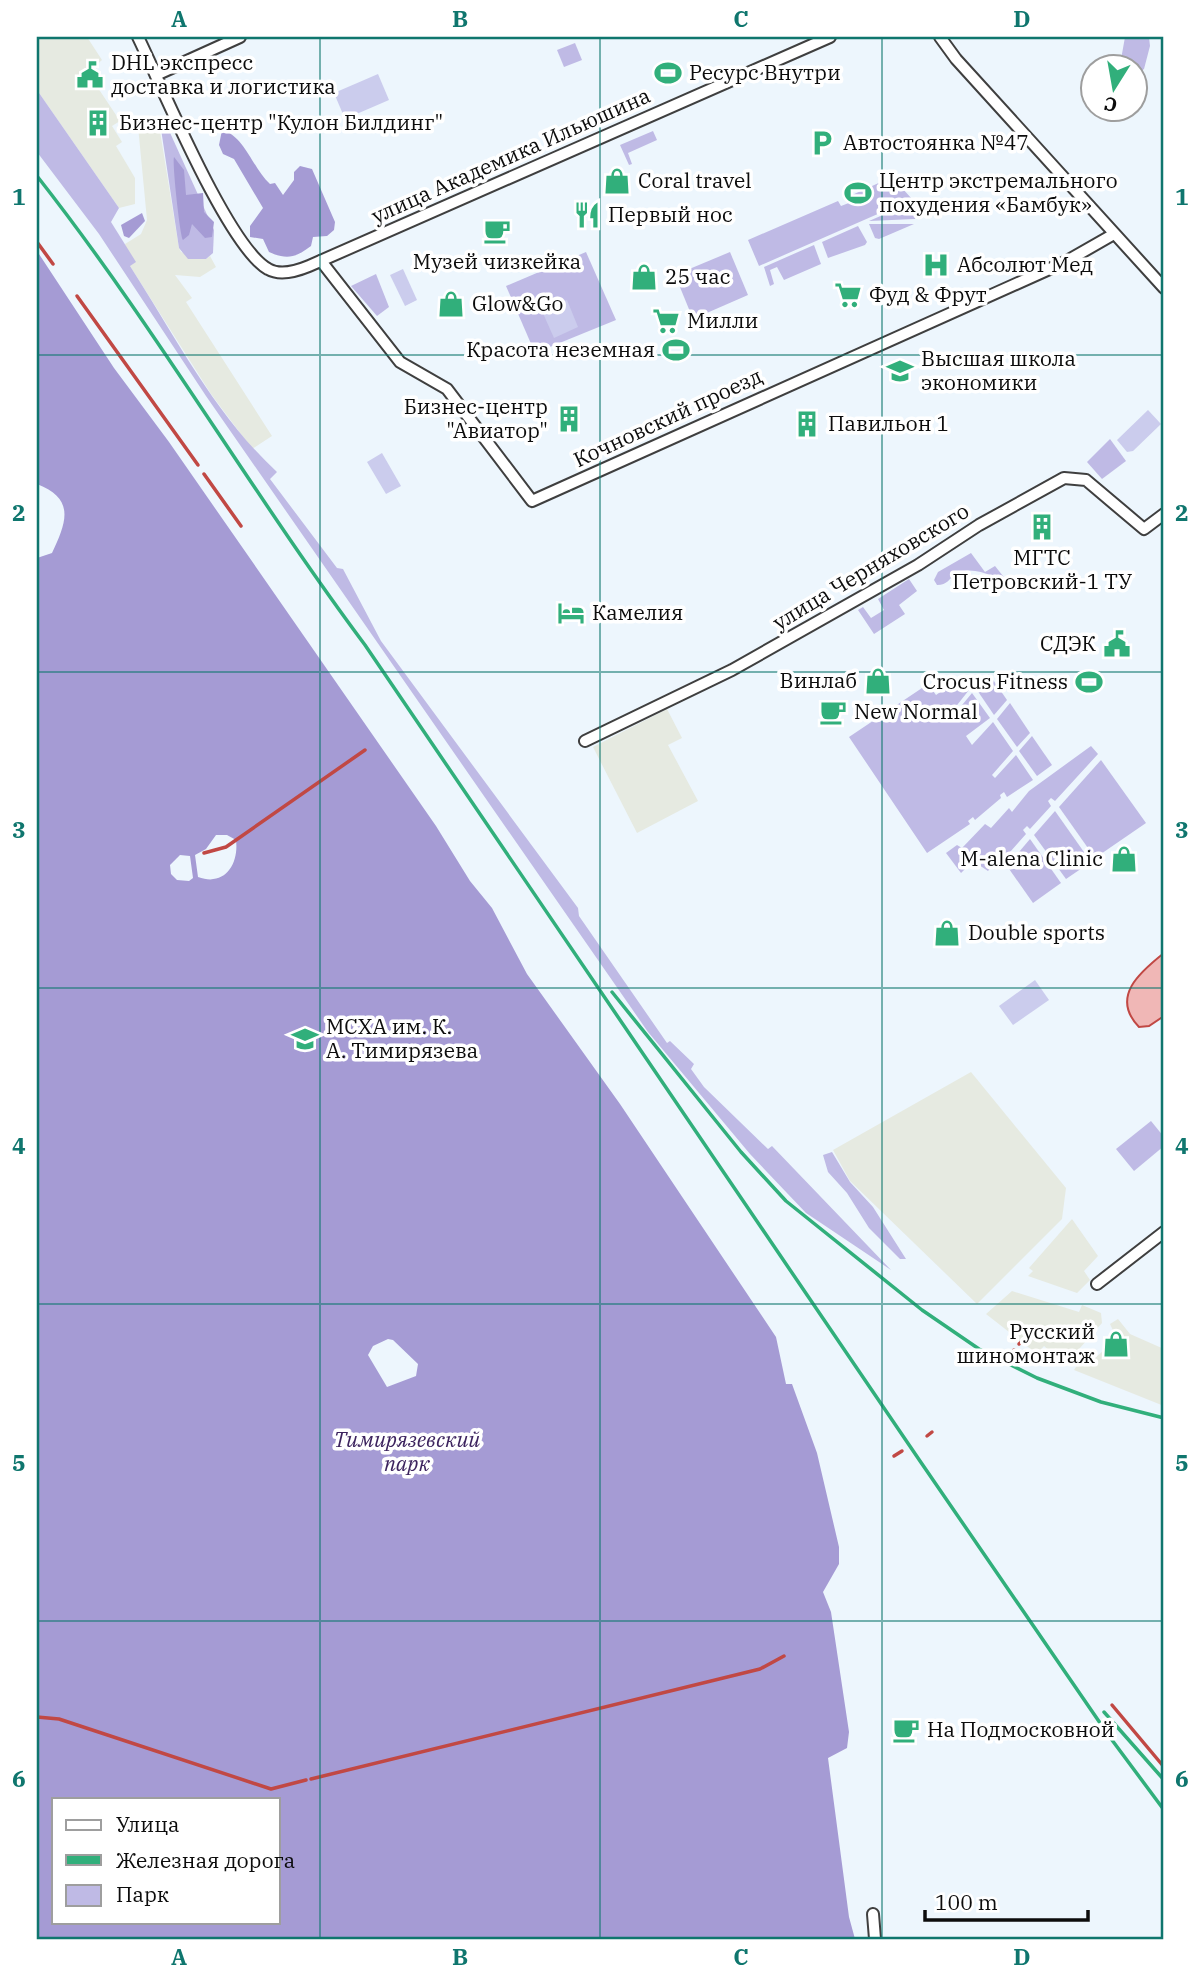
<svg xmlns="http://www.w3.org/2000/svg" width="1201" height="1976" font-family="'IBM Plex Serif',serif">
	<rect width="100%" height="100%" fill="#edf6fd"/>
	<g fill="#e6eae1">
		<path d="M 37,37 L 87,37 L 102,60 L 95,66 L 105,83 L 98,88 L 120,121 L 112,126 L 122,142 L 116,146 L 135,178 L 135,204 L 119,208 L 37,90 Z"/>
		<path d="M 158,119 L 179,248 L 181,252 L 206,259 L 210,256 L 216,267 L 200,277 L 175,275 L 192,298 L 186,302 L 272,436 L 252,449 L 211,394 L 130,266 L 125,244 L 141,234 L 147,220 L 138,126 Z"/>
		<path d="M 667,709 L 682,738 L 668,745 L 698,801 L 637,833 L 593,747 Z"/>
		<path d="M 971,1072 L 1066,1188 L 1062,1219 L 977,1304 L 850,1181 L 833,1150 Z"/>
		<path d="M 1072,1219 L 1098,1256 L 1084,1271 L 1090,1280 L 1077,1293 L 1028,1276 L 1033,1271 L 1029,1268 Z"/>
		<path d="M 1012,1291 L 1079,1312 L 1082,1305 L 1101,1313 L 1102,1323 L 1072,1357 L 1068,1354 L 1061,1361 L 1044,1346 L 1037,1354 L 986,1314 Z"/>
		<path d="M 1118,1319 L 1130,1334 L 1164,1349 L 1164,1406 L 1074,1370 L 1080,1361 L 1088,1364 L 1117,1339 L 1110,1324 Z"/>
	</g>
	<g fill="#bfbae5">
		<path d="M 1125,37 L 1149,37 L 1150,46 L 1144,69 L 1135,75 L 1134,66 L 1120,65 Z"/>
		<path d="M 575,43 L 582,60 L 564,67 L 557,50 Z"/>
		<path d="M 37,90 L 119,208 L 111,222 L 136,262 L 130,266 C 175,336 215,415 277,472 L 270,479 L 337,568 L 343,569 L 381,641 L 578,908 L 579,916 L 667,1043 L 670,1041 L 694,1064 L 691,1069 L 704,1087 L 768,1149 L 772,1146 L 891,1270 L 806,1213 L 750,1154 L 648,1032 L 206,396 L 99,234 L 37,152 Z"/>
		<path d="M 167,126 L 214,230 L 213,253 L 206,259 L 188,259 L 179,248 L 161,129 Z"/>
		<path d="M 653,131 L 657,140 L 628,153 L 632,164 L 629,165 L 620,145 Z"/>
		<path d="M 892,177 L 912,199 L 759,266 L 748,240 L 838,201 L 841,206 L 854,201 L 852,195 Z"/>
		<path d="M 915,201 L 917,204 L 912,207 L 916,213 L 915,219 L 869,221 Z"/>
		<path d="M 869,224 L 914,224 L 879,239 L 875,238 Z"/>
		<path d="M 858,226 L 867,242 L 865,245 L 828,258 L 822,242 Z"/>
		<path d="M 814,245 L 821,264 L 784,280 L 777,267 L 770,270 L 774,284 L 770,286 L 764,267 Z"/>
		<path d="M 586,252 L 616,320 L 535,353 L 506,286 Z"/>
		<path d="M 730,252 L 748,295 L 693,319 L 675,275 Z"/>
		<path d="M 376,274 L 389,307 L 377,316 L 351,286 Z"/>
		<path d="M 1110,439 L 1126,461 L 1102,479 L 1087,462 Z"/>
		<path d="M 971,553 L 985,572 L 995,566 L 1011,586 C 997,578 973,564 956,574 C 948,579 948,585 937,585 L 934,580 L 938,572 Z"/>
		<path d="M 909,579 L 917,591 L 899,605 L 905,614 L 874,634 L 858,610 L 863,607 L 871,618 L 884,610 L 878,599 Z"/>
		<path d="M 989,674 L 1007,700 L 994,715 L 977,690 Z"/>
		<path d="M 961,678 L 969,690 L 950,714 L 953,716 L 972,693 L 990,718 L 966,736 L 972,745 L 993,722 L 1013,751 L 992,775 L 995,778 L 1016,755 L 1033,780 L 1007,797 L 1004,792 L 1000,795 L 1001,798 L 975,820 L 973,817 L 968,821 L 970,824 L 927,853 L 849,737 L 928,684 L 936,695 Z"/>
		<path d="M 1010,703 L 1030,733 L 1017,747 L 997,719 Z"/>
		<path d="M 1032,736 L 1052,765 L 1037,776 L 1019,751 Z"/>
		<path d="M 1091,746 L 1098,754 L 1055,801 L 1051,798 L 1048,801 L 1051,806 L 1030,829 L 1027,826 L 1023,830 L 1026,834 L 1003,860 L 1000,857 L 988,871 L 973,861 L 961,873 L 946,853 L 957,845 L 962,848 L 985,824 L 991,828 L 1009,808 L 1012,812 L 1029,791 Z"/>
		<path d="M 1101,760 L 1146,823 L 1095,858 L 1059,807 Z"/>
		<path d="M 1055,811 L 1091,862 L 1066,879 L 1034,835 Z"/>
		<path d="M 1030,839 L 1061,883 L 1033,903 L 1007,866 Z"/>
		<path d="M 1151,1121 L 1164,1137 L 1164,1146 L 1134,1171 L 1116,1149 Z"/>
		<path d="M 832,1152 L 850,1182 L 873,1207 L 906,1259 L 900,1259 L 869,1228 L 847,1193 L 828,1172 L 823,1155 Z"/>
	</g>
	<g fill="#a59bd4" fill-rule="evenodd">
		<path d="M 222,130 C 245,136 253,169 270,184 L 275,183 L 283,195 L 294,180 L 294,172 L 300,166 L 312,169 L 335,222 L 334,230 L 327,236 L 313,237 L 311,246 C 295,258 287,260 269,252 L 263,239 L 250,237 L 250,226 L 263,208 L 234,159 L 223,154 L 219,145 Z"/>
		<path d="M 174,157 L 184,170 L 186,195 L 203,193 L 204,212 L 214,222 L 212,237 L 205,238 L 192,224 L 189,235 L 183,240 C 180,235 172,162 174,157 Z"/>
		<path d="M 142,213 L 145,221 L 129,238 L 124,236 L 121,225 Z"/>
		<path d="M 37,251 L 114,368 L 169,442 L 436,826 L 470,881 L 492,908 L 527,974 L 620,1104 L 776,1337 L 786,1384 L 792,1384 L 817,1453 L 839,1547 L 839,1564 L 823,1592 L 831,1612 L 849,1732 L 847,1748 L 828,1758 L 849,1917 L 855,1939 L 37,1939 L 37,558 L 52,553 C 67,521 75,499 37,484 ZM 216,835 L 227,835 L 236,840 C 239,864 225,887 198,877 L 195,855 L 206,849 ZM 180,855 L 190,856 L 193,878 L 189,881 L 177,880 L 171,874 L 170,865 ZM 388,1339 L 393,1340 L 418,1364 L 416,1376 L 387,1387 L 368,1355 L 373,1346 ZM 278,1799 L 278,1922 L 54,1922 L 54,1799 Z"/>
	</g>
	<g fill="#cbcced">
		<path d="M 378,74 L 389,100 L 345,119 L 334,93 Z"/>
		<path d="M 403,269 L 417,300 L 405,306 L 390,275 Z"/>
		<path d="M 567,300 L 578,327 L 554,338 L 542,311 Z"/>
		<path d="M 1148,410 L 1161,424 L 1133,451 L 1127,452 L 1117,440 Z"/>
		<path d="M 382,453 L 401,486 L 386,494 L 367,462 Z"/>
		<path d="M 1035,980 L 1049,1000 L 1013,1025 L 999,1006 Z"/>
	</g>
	<path fill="#f0b7b6" stroke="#c14844" stroke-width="2" d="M 1164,953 L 1164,1016 L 1149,1026 L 1139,1027 C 1110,997 1140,972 1164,953 Z"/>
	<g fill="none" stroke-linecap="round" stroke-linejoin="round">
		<g stroke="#c14844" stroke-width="3.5">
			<path d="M 37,242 L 53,264"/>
			<path d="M 77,296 L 198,465"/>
			<path d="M 204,474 L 241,526"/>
			<path d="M 204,853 L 226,847 L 365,750"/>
			<path d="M 1019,1344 L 1021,1342"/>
			<path d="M 1009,1355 L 1014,1350"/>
			<path d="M 927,1436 L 932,1432"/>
			<path d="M 894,1456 L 902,1451"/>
			<path d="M 1112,1705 L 1164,1767"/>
			<path d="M 37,1717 L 59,1719 L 271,1789 L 306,1780"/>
			<path d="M 311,1779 L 760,1669 L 784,1656"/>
			<path d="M 1163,1784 L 1164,1791"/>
		</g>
		<g stroke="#3f3f3f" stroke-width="14">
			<g id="minor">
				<path d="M 138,37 C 161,84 228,247 268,269 C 280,276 297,271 309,266 L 830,37"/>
				<path d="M 940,37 L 956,59 L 1164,288"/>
				<path d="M 156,75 L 240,37"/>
				<path d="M 321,261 L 400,362 L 447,389 L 532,501 L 1065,262 L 1114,234"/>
				<path d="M 585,741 L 732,670 L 918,565 L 979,525 L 1064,478 L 1086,480 L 1144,529 L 1164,514"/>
				<path d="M 1097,1284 L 1164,1232"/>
				<path d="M 873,1914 L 875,1939"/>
			</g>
		</g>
		<use href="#minor" stroke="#fff" stroke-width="10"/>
		<g stroke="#31af7b" stroke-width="3.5">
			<path d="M 37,176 C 155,326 251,492 365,645 L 920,1461 L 1109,1736 L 1164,1810"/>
			<path d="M 612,992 L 741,1152 L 786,1201 L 922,1310 L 979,1349 L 1037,1378 L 1101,1402 L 1164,1418"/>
			<path d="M 1104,1712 L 1164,1780"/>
		</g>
	</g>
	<path fill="none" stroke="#0f766e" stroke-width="2" stroke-opacity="0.55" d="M 320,37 L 320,1939M 600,37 L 600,1939M 882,37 L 882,1939M 37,355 L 1164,355M 37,672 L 1164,672M 37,988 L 1164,988M 37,1304 L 1164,1304M 37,1621 L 1164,1621"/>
	<defs>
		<g id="stadium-bare" transform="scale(2.1)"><path d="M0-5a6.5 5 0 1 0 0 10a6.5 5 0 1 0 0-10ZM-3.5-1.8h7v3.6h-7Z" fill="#31af7b" stroke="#fff" stroke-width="2.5" paint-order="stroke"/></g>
		<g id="civic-bare" transform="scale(2.1)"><path d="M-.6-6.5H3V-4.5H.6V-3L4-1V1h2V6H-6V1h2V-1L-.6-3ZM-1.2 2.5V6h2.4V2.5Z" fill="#31af7b" stroke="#fff" stroke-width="2.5" paint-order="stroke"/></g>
		<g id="building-bare" transform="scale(2.1)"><path d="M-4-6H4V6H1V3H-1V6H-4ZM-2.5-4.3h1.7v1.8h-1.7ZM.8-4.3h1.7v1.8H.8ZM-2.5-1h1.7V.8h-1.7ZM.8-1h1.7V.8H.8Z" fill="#31af7b" stroke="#fff" stroke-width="2.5" paint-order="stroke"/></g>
		<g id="parking-bare" transform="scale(2.1)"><path d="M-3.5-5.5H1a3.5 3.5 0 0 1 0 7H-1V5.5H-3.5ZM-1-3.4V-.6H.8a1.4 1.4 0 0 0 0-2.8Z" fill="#31af7b" stroke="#fff" stroke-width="2.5" paint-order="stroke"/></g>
		<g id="shop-bare" transform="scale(2.1)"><path d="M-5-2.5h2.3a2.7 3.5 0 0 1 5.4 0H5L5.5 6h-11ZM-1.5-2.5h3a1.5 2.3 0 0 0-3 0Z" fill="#31af7b" stroke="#fff" stroke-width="2.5" paint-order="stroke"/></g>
		<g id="restaurant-bare" transform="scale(2.1)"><path d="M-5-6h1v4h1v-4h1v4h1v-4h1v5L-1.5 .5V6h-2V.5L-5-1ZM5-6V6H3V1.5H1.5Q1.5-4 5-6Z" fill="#31af7b" stroke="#fff" stroke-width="2.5" paint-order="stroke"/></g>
		<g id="cafe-bare" transform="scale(2.1)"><path d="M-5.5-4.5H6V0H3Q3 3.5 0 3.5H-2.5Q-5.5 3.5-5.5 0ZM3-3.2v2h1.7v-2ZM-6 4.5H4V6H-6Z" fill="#31af7b" stroke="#fff" stroke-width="2.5" paint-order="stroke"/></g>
		<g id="hospital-bare" transform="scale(2.1)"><path d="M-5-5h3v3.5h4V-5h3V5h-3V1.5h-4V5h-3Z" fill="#31af7b" stroke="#fff" stroke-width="2.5" paint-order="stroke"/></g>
		<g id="supermarket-bare" transform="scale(2.1)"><path d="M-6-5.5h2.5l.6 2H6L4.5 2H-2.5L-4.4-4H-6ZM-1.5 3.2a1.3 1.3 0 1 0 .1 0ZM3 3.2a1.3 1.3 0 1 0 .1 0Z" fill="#31af7b" stroke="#fff" stroke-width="2.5" paint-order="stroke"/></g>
		<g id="university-bare" transform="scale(2.1)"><path d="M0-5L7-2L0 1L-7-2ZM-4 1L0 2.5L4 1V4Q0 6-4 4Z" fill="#31af7b" stroke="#fff" stroke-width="2.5" paint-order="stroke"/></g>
		<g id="hotel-bare" transform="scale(2.1)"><path d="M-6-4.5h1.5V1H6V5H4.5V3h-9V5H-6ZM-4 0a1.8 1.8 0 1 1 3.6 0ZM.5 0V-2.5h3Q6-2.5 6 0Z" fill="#31af7b" stroke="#fff" stroke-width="2.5" paint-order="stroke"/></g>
	</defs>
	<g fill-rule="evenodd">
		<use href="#stadium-bare" x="668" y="73"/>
		<use href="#civic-bare" x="90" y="75"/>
		<use href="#building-bare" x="98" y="123"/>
		<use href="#parking-bare" x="822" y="143"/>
		<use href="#shop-bare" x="617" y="181"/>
		<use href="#stadium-bare" x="858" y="193"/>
		<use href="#restaurant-bare" x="587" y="215"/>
		<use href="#cafe-bare" x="497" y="231"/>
		<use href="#hospital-bare" x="936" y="265"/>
		<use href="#shop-bare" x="644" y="277"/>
		<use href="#supermarket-bare" x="848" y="295"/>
		<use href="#shop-bare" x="451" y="304"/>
		<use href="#supermarket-bare" x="666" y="321"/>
		<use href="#stadium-bare" x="676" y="350"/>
		<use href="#university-bare" x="900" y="371"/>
		<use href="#building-bare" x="569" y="419"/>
		<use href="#building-bare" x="807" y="424"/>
		<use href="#building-bare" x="1042" y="527"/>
		<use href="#hotel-bare" x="571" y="613"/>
		<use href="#civic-bare" x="1117" y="644"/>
		<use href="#shop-bare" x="878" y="681"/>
		<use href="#stadium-bare" x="1089" y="682"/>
		<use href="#cafe-bare" x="833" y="712"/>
		<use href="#shop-bare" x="1124" y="859"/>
		<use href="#shop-bare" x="947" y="933"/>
		<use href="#university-bare" x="305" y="1039"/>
		<use href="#shop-bare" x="1116" y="1344"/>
		<use href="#cafe-bare" x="906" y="1730"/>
	</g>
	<g text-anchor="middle" stroke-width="7" stroke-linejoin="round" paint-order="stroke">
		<g font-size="21" fill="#0c0c0c" stroke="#fff" text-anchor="start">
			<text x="111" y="70">DHL экспресс<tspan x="111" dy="24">доставка и логистика</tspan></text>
			<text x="689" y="80">Ресурс Внутри</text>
			<text x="119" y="130">Бизнес-центр "Кулон Билдинг"</text>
			<text x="843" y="150">Автостоянка №47</text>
			<text x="638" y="188">Coral travel</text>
			<text x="879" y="188">Центр экстремального<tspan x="879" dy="24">похудения «Бамбук»</tspan></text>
			<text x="608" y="222">Первый нос</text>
			<text x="497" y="269" text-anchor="middle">Музей чизкейка</text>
			<text x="957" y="272">Абсолют Мед</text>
			<text x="665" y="284">25 час</text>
			<text x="869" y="302">Фуд &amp; Фрут</text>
			<text x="472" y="311">Glow&amp;Go</text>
			<text x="687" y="328">Милли</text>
			<text x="655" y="357" text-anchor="end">Красота неземная</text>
			<text x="921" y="366">Высшая школа<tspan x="921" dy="24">экономики</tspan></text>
			<text x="548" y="414" text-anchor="end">Бизнес-центр<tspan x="548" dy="24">"Авиатор"</tspan></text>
			<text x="828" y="431">Павильон 1</text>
			<text x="1042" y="565" text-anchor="middle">МГТС<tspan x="1042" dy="24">Петровский-1 ТУ</tspan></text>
			<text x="592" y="620">Камелия</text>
			<text x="1096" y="651" text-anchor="end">СДЭК</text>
			<text x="857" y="688" text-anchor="end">Винлаб</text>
			<text x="1068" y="689" text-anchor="end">Crocus Fitness</text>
			<text x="854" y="719">New Normal</text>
			<text x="1103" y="866" text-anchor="end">M-alena Clinic</text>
			<text x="968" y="940">Double sports</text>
			<text x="326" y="1034">МСХА им. К.<tspan x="326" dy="24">А. Тимирязева</tspan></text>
			<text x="1095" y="1339" text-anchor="end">Русский<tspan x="1095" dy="24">шиномонтаж</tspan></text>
			<text x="927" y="1737">На Подмосковной</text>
		</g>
		<g font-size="21" fill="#0c0c0c" stroke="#fff">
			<text transform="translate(511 156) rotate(-24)" y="7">улица Академика Ильюшина</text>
			<text transform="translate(668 418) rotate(-25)" y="7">Кочновский проезд</text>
			<text transform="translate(871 567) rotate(-31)" y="7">улица Черняховского</text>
		</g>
		<g font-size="21" font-style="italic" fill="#3c235e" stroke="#fff">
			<text x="407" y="1447">Тимирязевский<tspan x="407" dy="24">парк</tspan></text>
		</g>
	</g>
	<rect width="1201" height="1976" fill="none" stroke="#ffffff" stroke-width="77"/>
	<rect x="52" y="1798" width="228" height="126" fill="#ffffff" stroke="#9e9e9e" stroke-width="2"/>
	<rect x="66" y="1820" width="35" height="10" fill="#ffffff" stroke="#9e9e9e" stroke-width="2"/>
	<text x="116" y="1832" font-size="21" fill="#0c0c0c">Улица</text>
	<rect x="66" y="1855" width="35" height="10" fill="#31af7b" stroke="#9e9e9e" stroke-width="2"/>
	<text x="116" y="1868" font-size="21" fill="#0c0c0c">Железная дорога</text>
	<rect x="66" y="1885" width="35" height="21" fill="#bfbae5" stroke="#9e9e9e" stroke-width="2"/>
	<text x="116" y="1902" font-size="21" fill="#0c0c0c">Парк</text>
	<g transform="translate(1114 88) rotate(191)"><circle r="33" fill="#ffffff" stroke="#9e9e9e" stroke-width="2"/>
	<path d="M0-5L12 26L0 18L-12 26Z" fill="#31af7b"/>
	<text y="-10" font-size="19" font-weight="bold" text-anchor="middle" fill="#0c0c0c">С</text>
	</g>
	<path d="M925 1910v10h163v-10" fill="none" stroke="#0c0c0c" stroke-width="3.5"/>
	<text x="935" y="1910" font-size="21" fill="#0c0c0c" stroke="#ffffff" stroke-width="5" paint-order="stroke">100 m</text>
	<rect x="38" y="38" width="1124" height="1900" fill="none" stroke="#0f766e" stroke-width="2.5"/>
	<g font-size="23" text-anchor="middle" font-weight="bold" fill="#0f766e">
		<text x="179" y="27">A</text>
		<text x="460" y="27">B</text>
		<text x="741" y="27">C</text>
		<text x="1022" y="27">D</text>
		<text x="19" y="205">1</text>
		<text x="1182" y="205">1</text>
		<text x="19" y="521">2</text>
		<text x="1182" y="521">2</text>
		<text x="19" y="838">3</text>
		<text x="1182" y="838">3</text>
		<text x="19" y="1154">4</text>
		<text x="1182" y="1154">4</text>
		<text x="19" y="1471">5</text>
		<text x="1182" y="1471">5</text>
		<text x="19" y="1787">6</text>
		<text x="1182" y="1787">6</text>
		<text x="179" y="1965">A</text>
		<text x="460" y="1965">B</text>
		<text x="741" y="1965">C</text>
		<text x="1022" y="1965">D</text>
	</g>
</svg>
